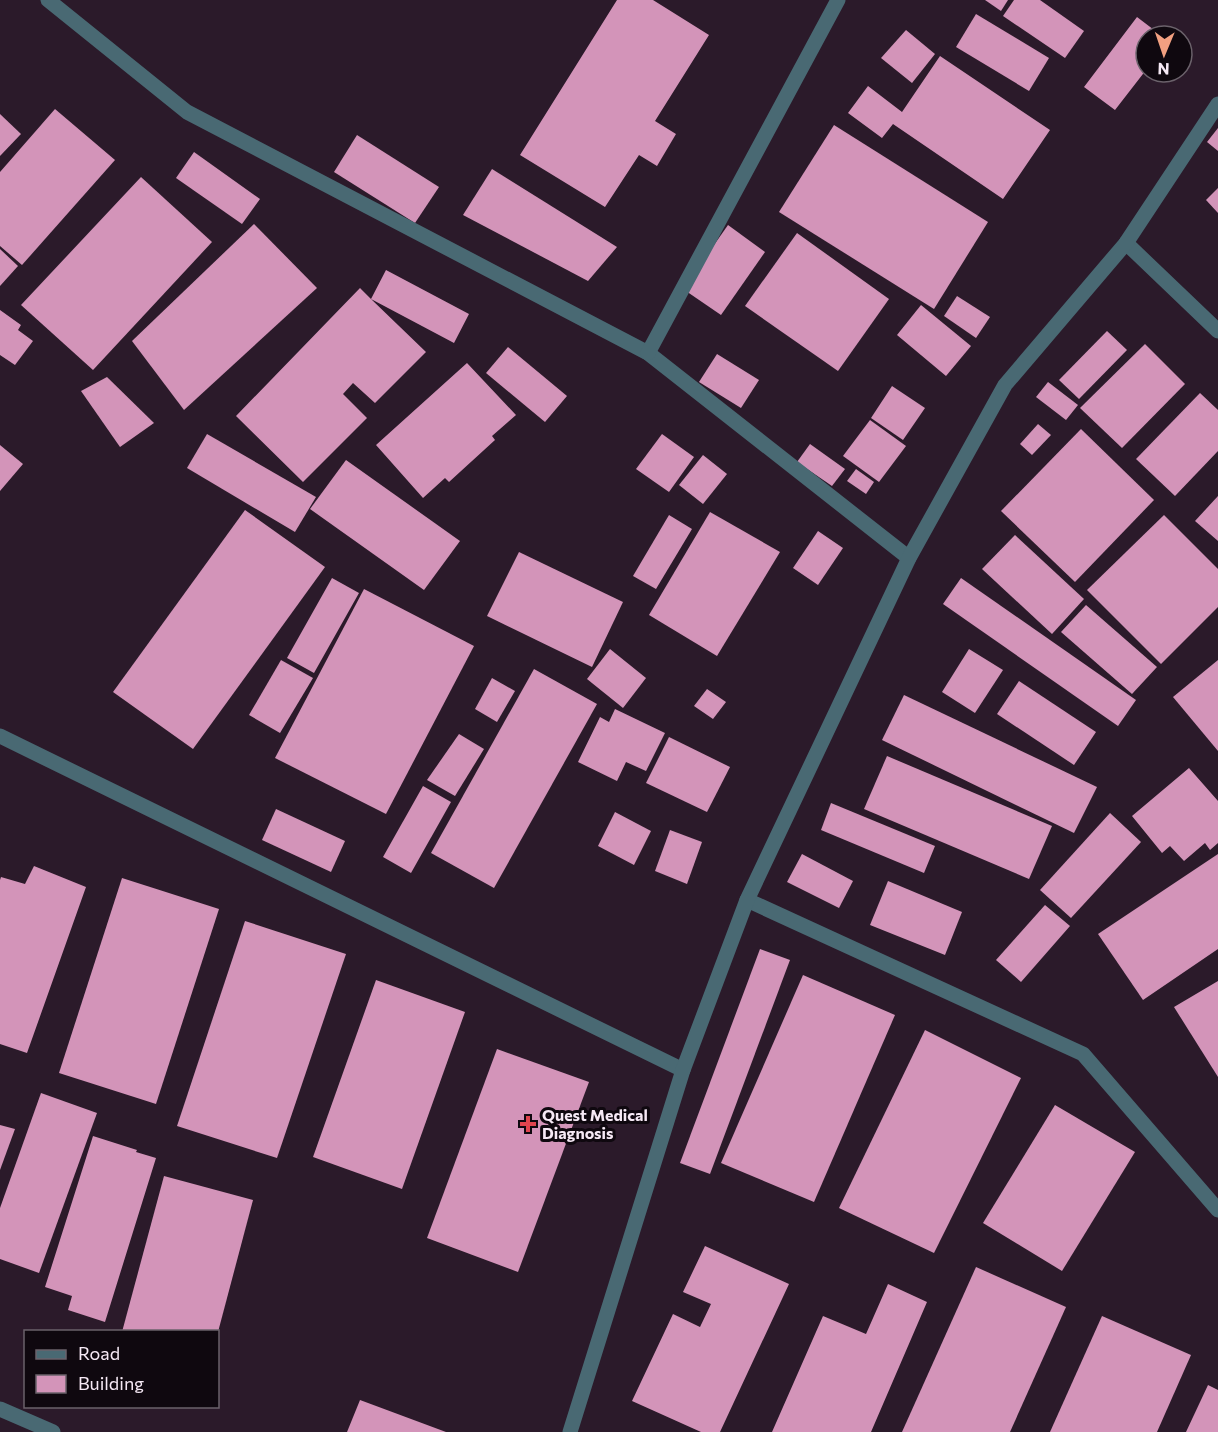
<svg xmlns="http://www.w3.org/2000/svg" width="1218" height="1432" font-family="Commissioner,sans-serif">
	<rect width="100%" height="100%" fill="#2b1a2a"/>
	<g fill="#d394b9">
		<path d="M 617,0 L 653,0 L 709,35 L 655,121 L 676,134 L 657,166 L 639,155 L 605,207 L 520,155 Z"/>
		<path d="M 985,0 L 1008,0 L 1001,11 Z"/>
		<path d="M 1014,0 L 1040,0 L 1084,31 L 1065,58 L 1003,16 Z"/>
		<path d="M 976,14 L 1049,58 L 1029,91 L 956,47 Z"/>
		<path d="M 1137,17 L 1162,36 L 1146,36 L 1146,70 L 1115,110 L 1084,87 Z"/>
		<path d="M 906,30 L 935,54 L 912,83 L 881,58 Z"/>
		<path d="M 940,56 L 1050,130 L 1003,199 L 893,124 L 882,138 L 848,113 L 868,86 L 902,112 Z"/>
		<path d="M 55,109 L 115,160 L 22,265 L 0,246 L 0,172 Z"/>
		<path d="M 0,114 L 21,134 L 0,156 Z"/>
		<path d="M 834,125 L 988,222 L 934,309 L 779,212 Z"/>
		<path d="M 1218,128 L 1218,151 L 1207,142 Z"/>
		<path d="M 357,135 L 439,187 L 415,223 L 334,172 Z"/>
		<path d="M 194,152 L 260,199 L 242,224 L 176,178 Z"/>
		<path d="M 492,169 L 617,247 L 588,281 L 463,215 Z"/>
		<path d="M 141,177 L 212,242 L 93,370 L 21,305 Z"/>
		<path d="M 1218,188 L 1218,213 L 1206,200 Z"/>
		<path d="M 254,224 L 317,288 L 184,410 L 132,341 Z"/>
		<path d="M 728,225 L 765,252 L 721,315 L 683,289 Z"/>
		<path d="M 797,233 L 889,299 L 838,371 L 745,306 Z"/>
		<path d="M 0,249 L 18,266 L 0,286 Z"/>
		<path d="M 386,270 L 469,314 L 454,343 L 371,299 L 426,352 L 375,403 L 353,383 L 343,394 L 367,418 L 303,482 L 236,416 L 360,288 L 371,299 Z"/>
		<path d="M 957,296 L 990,317 L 976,338 L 944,316 Z"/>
		<path d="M 921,305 L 971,346 L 946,376 L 897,335 Z"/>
		<path d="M 0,310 L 21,325 L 18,330 L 33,341 L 15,365 L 0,355 Z"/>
		<path d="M 1107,331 L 1127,350 L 1079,399 L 1059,380 Z"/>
		<path d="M 1145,344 L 1185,384 L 1122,448 L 1080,408 Z"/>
		<path d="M 508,347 L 567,396 L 545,422 L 486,373 Z"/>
		<path d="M 717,354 L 759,380 L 741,408 L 699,382 Z"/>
		<path d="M 467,363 L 516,415 L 492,436 L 495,440 L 449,482 L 445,478 L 423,498 L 376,445 Z"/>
		<path d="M 107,377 L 154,423 L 120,447 L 81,391 Z"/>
		<path d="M 1048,382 L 1078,405 L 1066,420 L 1036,397 Z"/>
		<path d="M 892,386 L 925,408 L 903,440 L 871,418 Z"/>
		<path d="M 1200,393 L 1218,410 L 1218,451 L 1175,496 L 1136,459 Z"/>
		<path d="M 870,420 L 906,446 L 879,482 L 843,456 Z"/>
		<path d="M 1038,424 L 1051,435 L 1032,455 L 1020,444 Z"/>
		<path d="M 1081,429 L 1154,500 L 1075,582 L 1001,511 Z"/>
		<path d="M 207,434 L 316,497 L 295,532 L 187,468 Z"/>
		<path d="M 662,434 L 694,457 L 669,492 L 636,469 Z"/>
		<path d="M 810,444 L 845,469 L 832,486 L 797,462 Z"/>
		<path d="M 0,445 L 23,464 L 0,491 Z"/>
		<path d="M 703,455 L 727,474 L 703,504 L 679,485 Z"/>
		<path d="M 346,460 L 460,541 L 424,590 L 310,509 Z"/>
		<path d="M 856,469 L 874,482 L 866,494 L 847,481 Z"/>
		<path d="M 1218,496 L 1218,541 L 1195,521 Z"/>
		<path d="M 245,510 L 325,567 L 193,749 L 113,692 Z"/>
		<path d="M 710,512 L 780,552 L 717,656 L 649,615 Z"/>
		<path d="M 669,515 L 692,529 L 656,589 L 633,576 Z"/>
		<path d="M 1164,515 L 1218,569 L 1218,607 L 1161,664 L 1087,590 Z"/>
		<path d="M 818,531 L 843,548 L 818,585 L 793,568 Z"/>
		<path d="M 1015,535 L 1084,599 L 1052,634 L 982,569 Z"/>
		<path d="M 519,552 L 623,602 L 592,667 L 487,616 Z"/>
		<path d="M 332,578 L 359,593 L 314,673 L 287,658 Z"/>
		<path d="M 961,578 L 1136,700 L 1118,726 L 943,604 Z"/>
		<path d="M 364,589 L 474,646 L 386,814 L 275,758 Z"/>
		<path d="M 1086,605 L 1157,667 L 1132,694 L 1061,632 Z"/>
		<path d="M 610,649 L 646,678 L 623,708 L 587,679 Z"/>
		<path d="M 969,649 L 1003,670 L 975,713 L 942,692 Z"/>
		<path d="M 281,660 L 313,678 L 280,733 L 249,715 Z"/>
		<path d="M 1218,660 L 1218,751 L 1173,697 Z"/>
		<path d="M 534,669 L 597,704 L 494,888 L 431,853 Z"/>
		<path d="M 492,678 L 515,691 L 497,722 L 475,709 Z"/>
		<path d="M 1019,681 L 1096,732 L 1074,765 L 997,714 Z"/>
		<path d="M 707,689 L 726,702 L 713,719 L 694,706 Z"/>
		<path d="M 904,695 L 1097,787 L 1074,833 L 882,740 Z"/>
		<path d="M 615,709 L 665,733 L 646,771 L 626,762 L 617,781 L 578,762 L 600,717 L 609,722 Z"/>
		<path d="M 459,734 L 484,749 L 455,796 L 427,780 Z"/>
		<path d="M 669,737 L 730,767 L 707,812 L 646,783 Z"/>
		<path d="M 887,756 L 1052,826 L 1029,879 L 864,809 Z"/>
		<path d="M 1189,768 L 1218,801 L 1218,843 L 1210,850 L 1205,843 L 1184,861 L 1170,846 L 1162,853 L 1132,816 Z"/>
		<path d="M 423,786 L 451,802 L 411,873 L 383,857 Z"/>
		<path d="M 831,803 L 935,846 L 924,873 L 821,830 Z"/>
		<path d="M 276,809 L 345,841 L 331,872 L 262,840 Z"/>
		<path d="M 615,812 L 651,831 L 634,865 L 598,846 Z"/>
		<path d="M 1110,813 L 1141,842 L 1071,918 L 1040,890 Z"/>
		<path d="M 670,830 L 702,842 L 687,884 L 655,871 Z"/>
		<path d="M 802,854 L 853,881 L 839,908 L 787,882 Z"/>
		<path d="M 1218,854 L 1218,949 L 1143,1000 L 1098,934 Z"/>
		<path d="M 34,866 L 86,887 L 27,1053 L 0,1044 L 0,880 L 1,877 L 25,884 Z"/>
		<path d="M 122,878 L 219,909 L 156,1104 L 59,1073 Z"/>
		<path d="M 888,881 L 962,912 L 945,955 L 870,925 Z"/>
		<path d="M 1045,905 L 1070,926 L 1021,982 L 996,960 Z"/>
		<path d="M 245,921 L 346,954 L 277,1158 L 177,1126 Z"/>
		<path d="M 760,949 L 790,960 L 710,1174 L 680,1163 Z"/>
		<path d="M 803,975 L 895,1015 L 814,1202 L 721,1163 Z"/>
		<path d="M 376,980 L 465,1012 L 402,1189 L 313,1157 Z"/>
		<path d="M 1218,981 L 1218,1077 L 1174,1007 Z"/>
		<path d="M 925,1030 L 1021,1078 L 934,1253 L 839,1208 Z"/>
		<path d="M 497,1049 L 589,1082 L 518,1272 L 427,1238 Z"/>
		<path d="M 41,1093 L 97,1113 L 39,1273 L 0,1259 L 0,1208 Z"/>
		<path d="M 1055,1105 L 1135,1152 L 1062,1271 L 983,1223 Z"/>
		<path d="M 0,1125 L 15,1129 L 0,1170 Z"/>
		<path d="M 93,1136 L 137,1150 L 136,1152 L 156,1158 L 105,1322 L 68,1310 L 72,1296 L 45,1287 Z"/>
		<path d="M 164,1176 L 253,1200 L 218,1332 L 122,1332 Z"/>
		<path d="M 705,1246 L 789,1284 L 720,1432 L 701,1432 L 632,1401 L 673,1314 L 700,1327 L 711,1304 L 683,1292 Z"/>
		<path d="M 976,1267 L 1066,1307 L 1010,1432 L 902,1432 Z"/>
		<path d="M 888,1284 L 927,1302 L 871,1432 L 772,1432 L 823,1316 L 866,1334 Z"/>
		<path d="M 1102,1316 L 1191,1355 L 1157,1432 L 1050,1432 Z"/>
		<path d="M 1208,1385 L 1218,1390 L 1218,1432 L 1186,1432 Z"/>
		<path d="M 360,1400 L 446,1432 L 347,1432 Z"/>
	</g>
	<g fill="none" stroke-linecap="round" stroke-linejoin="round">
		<path stroke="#496973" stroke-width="15" d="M 0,736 L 683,1070"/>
		<g stroke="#496973" stroke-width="15">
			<path d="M 48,0 L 187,112 L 648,353 L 909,558"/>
			<path d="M 1126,243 L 1218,331"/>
			<path d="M 648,353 L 838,0"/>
			<path d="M 747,900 L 1083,1054 L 1218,1210"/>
			<path d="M 0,1409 L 53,1432"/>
			<path d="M 570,1432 L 683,1070 L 747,900 L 909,558 L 1005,385 L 1126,243 L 1218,104"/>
		</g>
	</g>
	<path fill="#e0444e" stroke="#0f080f" stroke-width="2" d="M525 1115h6v6h6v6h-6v6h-6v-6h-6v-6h6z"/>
	<g text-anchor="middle" stroke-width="6" stroke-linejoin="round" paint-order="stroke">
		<g font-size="16" font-weight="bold" fill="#f6e9f5" stroke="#0f080f" text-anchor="start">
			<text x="542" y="1121">Quest Medical<tspan x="542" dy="18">Diagnosis</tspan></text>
		</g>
	</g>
	<rect x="24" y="1330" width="195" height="78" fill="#0f080f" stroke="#6b626b" stroke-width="1.5"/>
	<rect x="36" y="1350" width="30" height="9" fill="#496973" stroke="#6b626b" stroke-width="1.5"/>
	<text x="78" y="1360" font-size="18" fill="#f6e9f5">Road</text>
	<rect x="36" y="1375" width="30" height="18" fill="#d394b9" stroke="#6b626b" stroke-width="1.5"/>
	<text x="78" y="1390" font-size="18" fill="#f6e9f5">Building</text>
	<g transform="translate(1164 54) rotate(182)"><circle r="28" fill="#0f080f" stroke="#6b626b" stroke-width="1.5"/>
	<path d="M0-4.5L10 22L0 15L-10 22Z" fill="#f2a081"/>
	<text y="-9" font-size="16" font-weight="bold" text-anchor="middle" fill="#f6e9f5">N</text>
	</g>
</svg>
